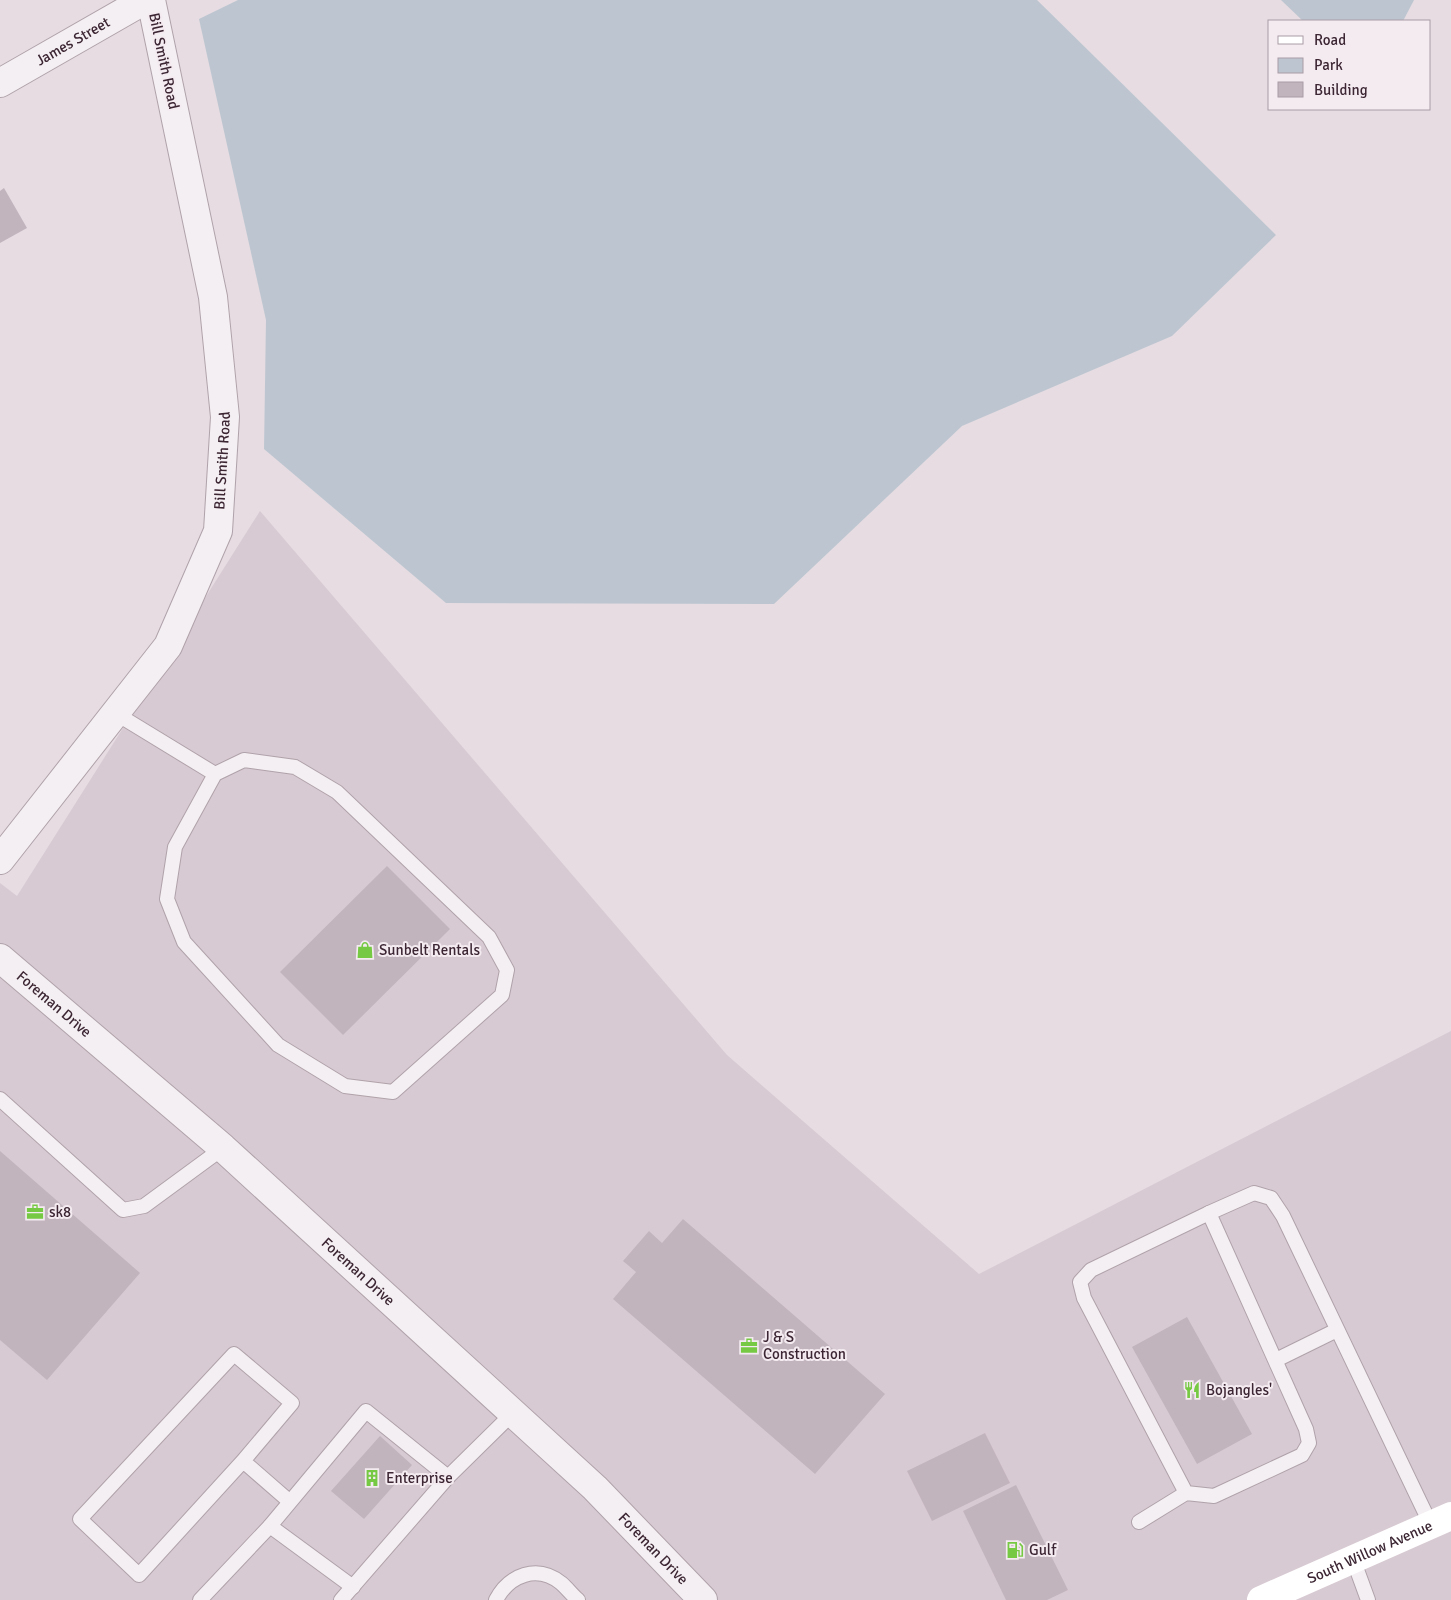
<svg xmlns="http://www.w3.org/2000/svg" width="1451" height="1600" font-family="Signika,sans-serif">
	<rect width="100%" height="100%" fill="#e6dce2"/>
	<path fill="#d8cad2" d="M 260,511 L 727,1055 L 979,1274 L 1451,1031 L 1451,1600 L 0,1600 L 0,883 L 17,896 Z"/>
	<g fill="#bdc6d0">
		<path d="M 238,0 L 1037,0 L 1276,235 L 1172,336 L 962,426 L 774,604 L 446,603 L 264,449 L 266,320 L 199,19 Z"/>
		<path d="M 1281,0 L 1414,0 L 1403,21 L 1303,21 Z"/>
	</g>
	<g fill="#c2b4bd">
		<path d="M 4,188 L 27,228 L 0,243 L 0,191 Z"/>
		<path d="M 387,866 L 450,929 L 343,1035 L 280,972 Z"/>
		<path d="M 0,1151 L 140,1273 L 47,1380 L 0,1340 Z"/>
		<path d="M 683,1219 L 885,1394 L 815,1474 L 613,1299 L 636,1272 L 623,1261 L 649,1231 L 662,1243 Z"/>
		<path d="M 1187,1317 L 1252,1434 L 1197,1464 L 1132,1347 Z"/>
		<path d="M 985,1433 L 1010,1483 L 932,1521 L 907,1471 Z"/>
		<path d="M 380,1436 L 412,1465 L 364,1519 L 331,1491 Z"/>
		<path d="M 1016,1485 L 1068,1590 L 1047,1600 L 1006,1600 L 963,1511 Z"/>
	</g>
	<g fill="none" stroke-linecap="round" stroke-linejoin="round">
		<g stroke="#b0a2aa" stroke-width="16">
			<g id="lane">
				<path d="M 115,713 L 215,774 L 244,760 L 295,767 L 337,792 L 489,937 L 507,970 L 502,995 L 393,1092 L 345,1086 L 278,1045 L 184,942 L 167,899 L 175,847 L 215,774"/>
				<path d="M 0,1099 L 123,1210 L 144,1206 L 223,1148"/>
				<path d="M 1209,1213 L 1254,1193 L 1271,1198 L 1283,1216 L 1431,1525"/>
				<path d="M 1276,1360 L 1337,1330"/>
				<path d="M 243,1461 L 139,1575 L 80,1519 L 234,1354 L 292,1403 L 243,1461 L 289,1501"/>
				<path d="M 1139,1522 L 1186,1493 L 1214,1496 L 1302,1455 L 1309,1443 L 1306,1429 L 1209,1213 L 1091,1270 L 1080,1282 L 1084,1298 L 1186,1493"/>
				<path d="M 1353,1559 L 1368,1600"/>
				<path d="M 353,1587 L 270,1526 L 366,1411 L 448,1477"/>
				<path d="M 200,1600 L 270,1526"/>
				<path d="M 341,1600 L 448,1477 L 513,1413"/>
				<path d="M 496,1600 C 509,1575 537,1564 561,1583 C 567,1588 572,1595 578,1600"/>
			</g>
		</g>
		<g stroke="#b0a2aa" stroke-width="30">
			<g id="street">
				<path id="s1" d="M 0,83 L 145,0"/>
				<path id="s2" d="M 0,860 L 168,646 L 218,531 L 225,417 L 213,297 L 151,0"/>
				<path id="s3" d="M 0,958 L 223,1148 L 595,1488 L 703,1600"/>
			</g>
		</g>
		<use href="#lane" stroke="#f4eff2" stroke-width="14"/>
		<use href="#street" stroke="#f4eff2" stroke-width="28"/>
		<path stroke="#fff" stroke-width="28" id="s4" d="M 1261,1600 L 1451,1516"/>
	</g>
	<defs>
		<g id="shop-bare" transform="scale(1.35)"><path d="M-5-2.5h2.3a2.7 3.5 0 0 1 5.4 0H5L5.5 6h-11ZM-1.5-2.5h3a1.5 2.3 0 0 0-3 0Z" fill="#76c943" stroke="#f4ebf1" stroke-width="2.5" paint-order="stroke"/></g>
		<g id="office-bare" transform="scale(1.35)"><path d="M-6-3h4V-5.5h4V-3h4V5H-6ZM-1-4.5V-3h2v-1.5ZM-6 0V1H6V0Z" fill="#76c943" stroke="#f4ebf1" stroke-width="2.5" paint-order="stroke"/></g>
		<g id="restaurant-bare" transform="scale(1.35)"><path d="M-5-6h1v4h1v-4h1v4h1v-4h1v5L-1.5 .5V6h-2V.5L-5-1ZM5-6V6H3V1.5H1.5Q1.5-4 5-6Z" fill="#76c943" stroke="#f4ebf1" stroke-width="2.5" paint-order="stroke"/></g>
		<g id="building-bare" transform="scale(1.35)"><path d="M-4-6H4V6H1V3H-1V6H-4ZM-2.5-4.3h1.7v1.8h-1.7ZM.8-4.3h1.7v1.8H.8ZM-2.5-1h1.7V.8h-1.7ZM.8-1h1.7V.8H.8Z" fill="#76c943" stroke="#f4ebf1" stroke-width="2.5" paint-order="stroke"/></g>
		<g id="fuel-bare" transform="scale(1.35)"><path d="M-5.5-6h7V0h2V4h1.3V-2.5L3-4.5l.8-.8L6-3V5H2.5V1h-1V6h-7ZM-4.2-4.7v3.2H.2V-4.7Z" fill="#76c943" stroke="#f4ebf1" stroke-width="2.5" paint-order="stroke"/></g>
	</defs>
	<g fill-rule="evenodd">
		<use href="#shop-bare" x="365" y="950"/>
		<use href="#office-bare" x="35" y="1212"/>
		<use href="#office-bare" x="749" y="1346"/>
		<use href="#restaurant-bare" x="1192" y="1390"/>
		<use href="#building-bare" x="372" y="1478"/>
		<use href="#fuel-bare" x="1015" y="1550"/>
	</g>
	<g text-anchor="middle" stroke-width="4" stroke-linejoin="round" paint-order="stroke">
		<g font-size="15" fill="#3c2633" stroke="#f4ebf1">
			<text dy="5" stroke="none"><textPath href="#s1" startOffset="84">James Street</textPath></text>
			<text transform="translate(164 61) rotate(78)" y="5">Bill Smith Road</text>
			<text dy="5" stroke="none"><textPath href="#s2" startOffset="468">Bill Smith Road</textPath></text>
			<text dy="5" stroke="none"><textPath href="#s3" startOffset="71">Foreman Drive</textPath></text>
			<text dy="5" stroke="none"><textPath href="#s3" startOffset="476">Foreman Drive</textPath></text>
			<text dy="5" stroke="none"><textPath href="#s3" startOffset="881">Foreman Drive</textPath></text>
			<text dy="5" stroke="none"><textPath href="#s4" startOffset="119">South Willow Avenue</textPath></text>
		</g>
		<g font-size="15" fill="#3c2633" stroke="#f4ebf1" text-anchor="start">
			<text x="379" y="955">Sunbelt Rentals</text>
			<text x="49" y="1217">sk8</text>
			<text x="763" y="1342">J &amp; S<tspan x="763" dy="17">Construction</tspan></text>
			<text x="1206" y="1395">Bojangles'</text>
			<text x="386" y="1483">Enterprise</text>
			<text x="1029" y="1555">Gulf</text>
		</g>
	</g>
	<rect x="1268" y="20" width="162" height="90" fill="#f4ebf1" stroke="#aa9ca5"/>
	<rect x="1278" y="36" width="25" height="8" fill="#ffffff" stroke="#aa9ca5"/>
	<text x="1314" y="45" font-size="15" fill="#3c2633">Road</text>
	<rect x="1278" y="58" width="25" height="15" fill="#bdc6d0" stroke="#aa9ca5"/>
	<text x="1314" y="70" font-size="15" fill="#3c2633">Park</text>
	<rect x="1278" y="82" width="25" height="15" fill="#c2b4bd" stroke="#aa9ca5"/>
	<text x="1314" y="95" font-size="15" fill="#3c2633">Building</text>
</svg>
